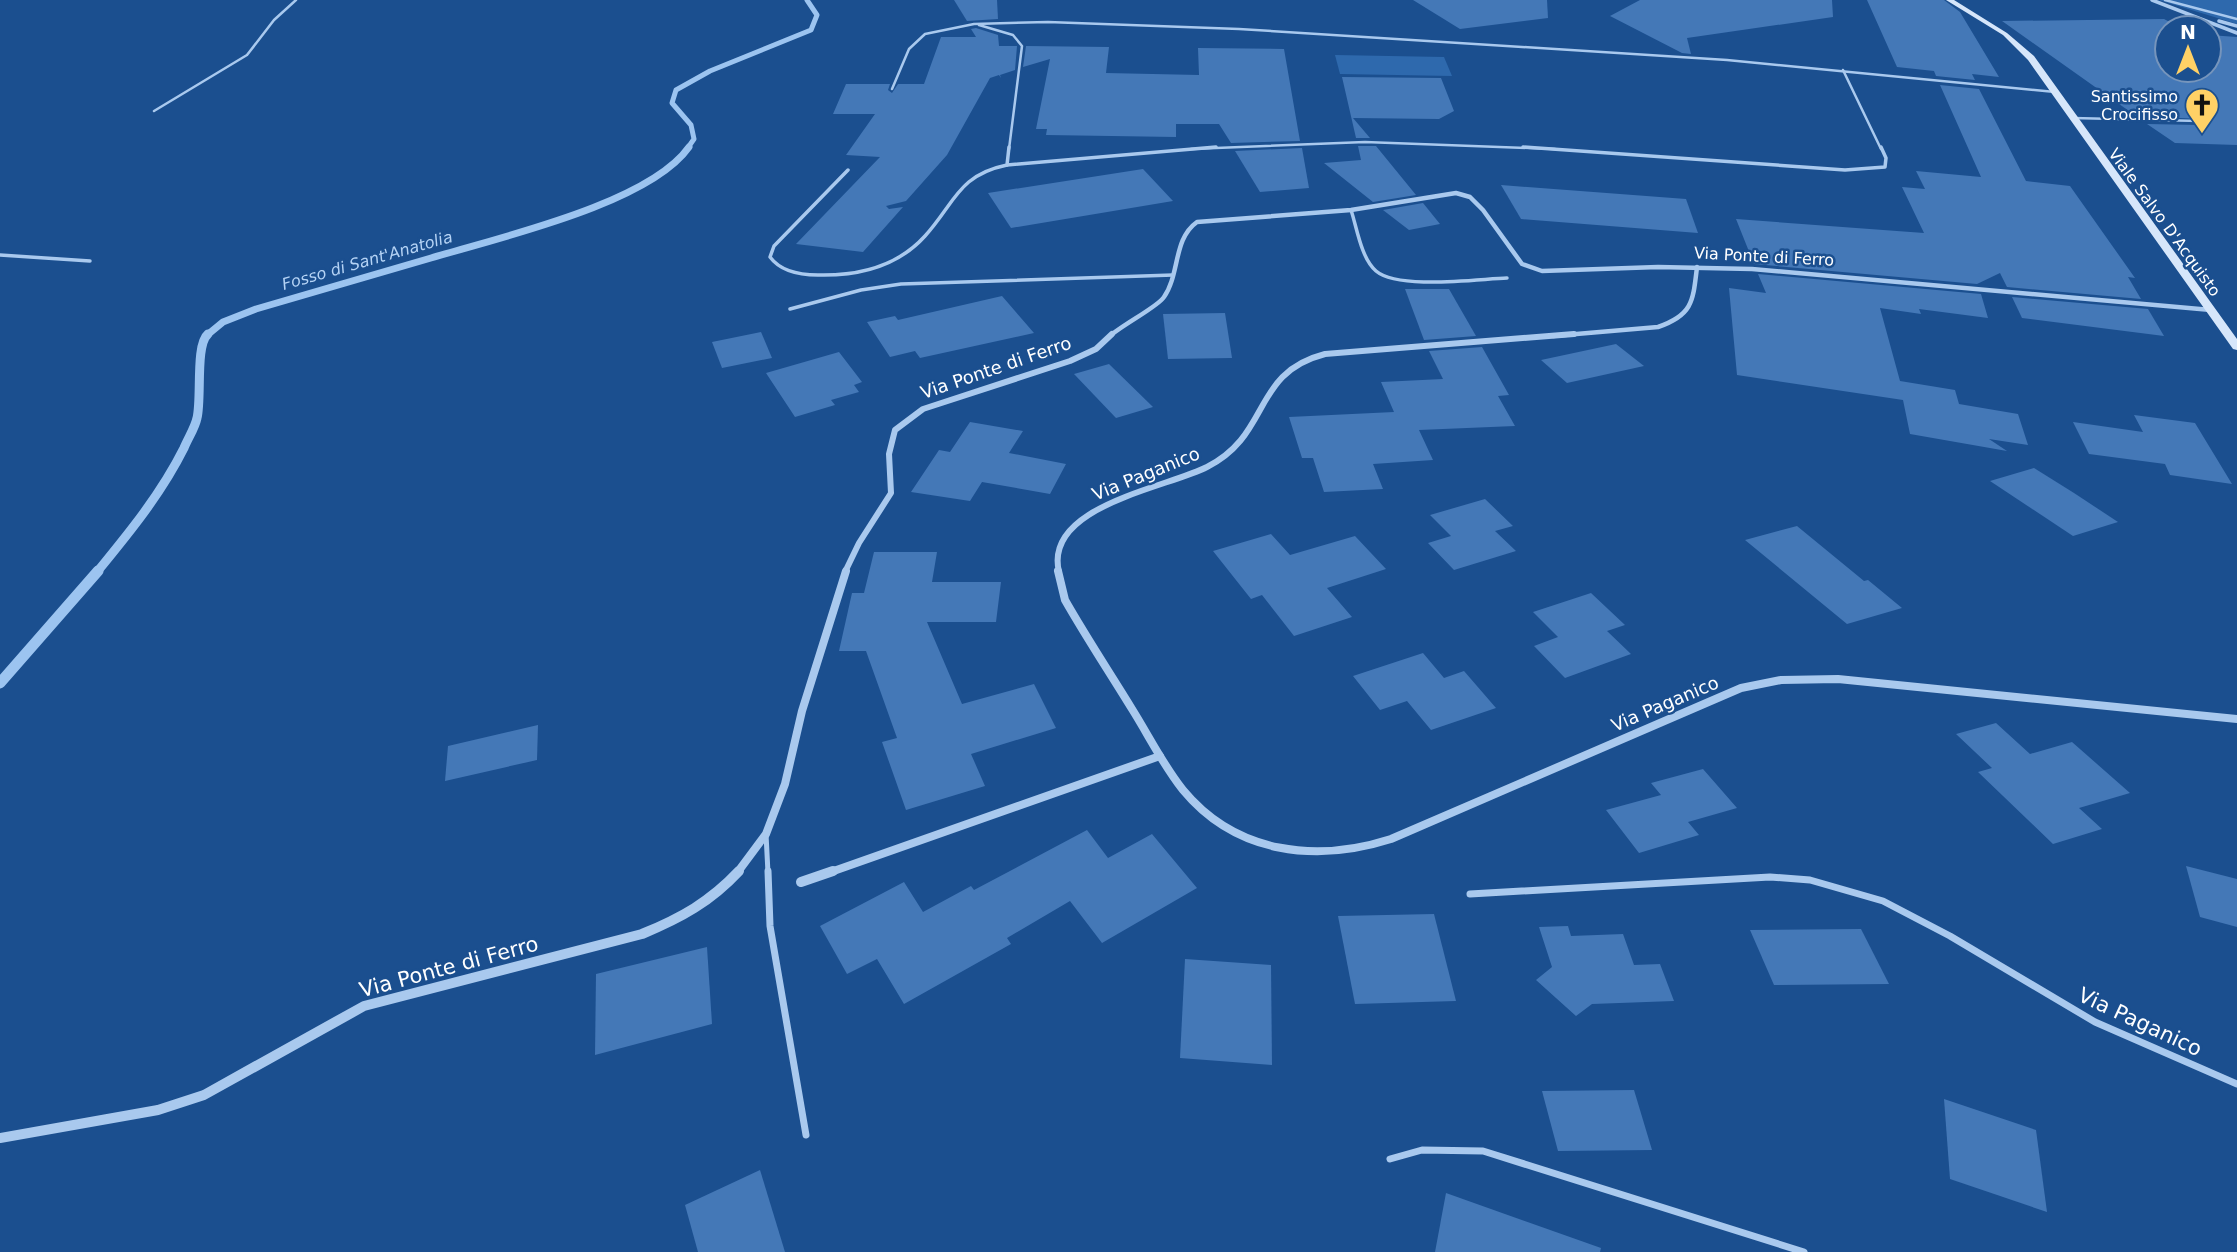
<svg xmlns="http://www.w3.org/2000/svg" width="2237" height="1252" font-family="'DejaVu Sans',sans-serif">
	<rect width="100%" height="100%" fill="#1b4f8f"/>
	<g fill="#2e69ad">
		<path d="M 2159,0 L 2237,0 L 2237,24 Z"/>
		<path d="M 1335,55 L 1444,57 L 1452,76 L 1340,74 Z"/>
	</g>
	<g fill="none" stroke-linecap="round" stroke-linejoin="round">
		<path stroke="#9cc4f0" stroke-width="5" d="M 687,149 L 694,139 L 691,125 L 672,103 L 676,90 L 710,71 L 811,30 L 817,15 L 807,0"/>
		<path stroke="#9cc4f0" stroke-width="7" d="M 206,336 L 223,322 L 256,309 C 314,292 373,275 431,258 C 497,238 649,204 689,147"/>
		<path stroke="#9cc4f0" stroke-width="9" d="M 97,572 C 129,533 161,494 184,448 C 188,438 195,428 197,418 C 202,398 195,345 208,334"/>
		<path stroke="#9cc4f0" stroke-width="11" d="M 0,683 L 98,571"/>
	</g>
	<g fill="#4478b7">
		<path d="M 954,0 L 997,0 L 998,19 L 967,21 Z"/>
		<path d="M 1413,0 L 1547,0 L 1548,18 L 1460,29 Z"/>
		<path d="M 1640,0 L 1832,0 L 1833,17 L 1687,38 L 1691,54 L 1682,53 L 1610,16 Z"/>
		<path d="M 1867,0 L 1944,0 L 1960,12 L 1999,77 L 1972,74 L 1975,80 L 1936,76 L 1934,71 L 1897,67 Z"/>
		<path d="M 2164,19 L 2181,28 L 2167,28 L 2167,70 L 2209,70 L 2209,35 L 2237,37 L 2237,145 L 2175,143 L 2147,124 L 2199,125 L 2202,119 L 2136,116 L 2002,21 Z"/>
		<path d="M 976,28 L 998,35 L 999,46 L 1017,46 L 1015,70 L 1000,75 L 1001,78 L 999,75 L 990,78 L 947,155 L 906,201 L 886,206 L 889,209 L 903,207 L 863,252 L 796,244 L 880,157 L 846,155 L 875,114 L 833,114 L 846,84 L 890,84 L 888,90 L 892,93 L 898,84 L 924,84 L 941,37 L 976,37 L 971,29 Z"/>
		<path d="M 1026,46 L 1109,47 L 1106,73 L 1199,75 L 1198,48 L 1284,49 L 1300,141 L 1231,143 L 1219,124 L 1176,124 L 1176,137 L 1046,135 L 1047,129 L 1036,129 L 1050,59 L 1023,67 Z"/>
		<path d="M 1342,77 L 1441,78 L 1454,111 L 1439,119 L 1353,118 L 1370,138 L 1356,138 Z"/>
		<path d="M 1940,85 L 1979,89 L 2026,181 L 2070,186 L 2135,278 L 2128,277 L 2141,299 L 2007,287 L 2000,273 L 1977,284 L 1754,264 L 1736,219 L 1924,233 L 1902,187 L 1925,189 L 1916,171 L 1981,177 Z"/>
		<path d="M 1358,146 L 1376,146 L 1416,195 L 1373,202 L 1324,163 L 1361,160 Z"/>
		<path d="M 1302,148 L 1309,188 L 1260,192 L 1235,151 Z"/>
		<path d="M 1143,169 L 1173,201 L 1011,228 L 988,193 Z"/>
		<path d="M 1501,185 L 1686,199 L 1698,233 L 1521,219 Z"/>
		<path d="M 1423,203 L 1440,224 L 1409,230 L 1383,210 Z"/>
		<path d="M 1758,274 L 1981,294 L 1988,318 L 1919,309 L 1921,314 L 1880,308 L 1900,381 L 1955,390 L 1959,404 L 2018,414 L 2028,445 L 1989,439 L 2007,451 L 1910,434 L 1903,400 L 1737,375 L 1729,288 L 1766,293 Z"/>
		<path d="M 1405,289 L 1449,289 L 1476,336 L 1424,340 Z"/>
		<path d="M 1002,296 L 1034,333 L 920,358 L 915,351 L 890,357 L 867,322 L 895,316 L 898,320 Z"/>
		<path d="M 2012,297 L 2148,309 L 2164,336 L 2022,318 Z"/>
		<path d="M 1225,313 L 1232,358 L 1168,359 L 1163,314 Z"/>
		<path d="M 761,332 L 772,358 L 722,368 L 712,342 Z"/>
		<path d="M 1616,344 L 1644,366 L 1567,383 L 1541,360 Z"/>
		<path d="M 1482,347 L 1509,395 L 1498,396 L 1515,426 L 1419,430 L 1433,460 L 1373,464 L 1383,489 L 1324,492 L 1313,458 L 1302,458 L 1289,417 L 1394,412 L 1381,382 L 1443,379 L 1429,351 Z"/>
		<path d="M 839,352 L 862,382 L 854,385 L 859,392 L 831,400 L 835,405 L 795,417 L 766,373 Z"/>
		<path d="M 1109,364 L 1153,407 L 1116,418 L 1074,374 Z"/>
		<path d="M 2134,415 L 2195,423 L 2232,484 L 2170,475 L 2165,464 L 2089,454 L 2073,422 L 2143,432 Z"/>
		<path d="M 970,422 L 1023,431 L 1009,453 L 1066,464 L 1050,494 L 982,482 L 970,501 L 911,492 L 939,450 L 950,452 Z"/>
		<path d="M 2034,468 L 2074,493 L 2118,522 L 2073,536 L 1990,481 Z"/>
		<path d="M 1485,499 L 1513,526 L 1495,531 L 1516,551 L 1454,570 L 1428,543 L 1451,536 L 1430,515 Z"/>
		<path d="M 1797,526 L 1864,581 L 1868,580 L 1902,608 L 1847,624 L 1745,540 Z"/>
		<path d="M 1271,534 L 1290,555 L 1355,536 L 1386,569 L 1327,588 L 1352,617 L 1294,636 L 1262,595 L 1251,599 L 1213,551 Z"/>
		<path d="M 874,552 L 937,552 L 932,582 L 1001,582 L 996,622 L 927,622 L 962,704 L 1034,684 L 1056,728 L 971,754 L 985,786 L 906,810 L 882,742 L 897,738 L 866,651 L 839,651 L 852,593 L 864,593 Z"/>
		<path d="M 1591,593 L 1625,625 L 1607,631 L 1631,654 L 1565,678 L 1534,646 L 1558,637 L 1533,612 Z"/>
		<path d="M 1423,653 L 1444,678 L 1464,671 L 1496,708 L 1431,730 L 1407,701 L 1380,710 L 1353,676 Z"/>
		<path d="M 1996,723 L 2030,754 L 2072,742 L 2130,793 L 2079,808 L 2102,829 L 2053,844 L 1978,772 L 1992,768 L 1956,734 Z"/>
		<path d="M 538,725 L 537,760 L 445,781 L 448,746 Z"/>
		<path d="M 1703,769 L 1737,808 L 1688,822 L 1699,835 L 1639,853 L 1606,810 L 1661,795 L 1651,783 Z"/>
		<path d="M 1087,830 L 1108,858 L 1152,834 L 1197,888 L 1102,943 L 1070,901 L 1007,938 L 1011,944 L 904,1004 L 877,959 L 847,974 L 820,926 L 904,882 L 923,912 L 971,886 L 974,890 Z"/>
		<path d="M 2186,866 L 2237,879 L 2237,927 L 2200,917 Z"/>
		<path d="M 1434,914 L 1456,1001 L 1355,1004 L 1338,916 Z"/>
		<path d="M 1568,926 L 1571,936 L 1623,934 L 1634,965 L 1660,964 L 1674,1001 L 1592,1004 L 1576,1016 L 1536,980 L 1552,967 L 1539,927 Z"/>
		<path d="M 1861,929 L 1889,984 L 1774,985 L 1750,930 Z"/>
		<path d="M 707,947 L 712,1024 L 595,1055 L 596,974 Z"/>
		<path d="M 1185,959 L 1271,965 L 1272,1065 L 1180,1058 Z"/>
		<path d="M 1634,1090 L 1652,1150 L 1558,1151 L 1542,1091 Z"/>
		<path d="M 1944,1099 L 2036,1130 L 2047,1212 L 1950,1179 Z"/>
		<path d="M 760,1170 L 785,1252 L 698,1252 L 685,1205 Z"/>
		<path d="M 1446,1193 L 1601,1248 L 1600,1252 L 1435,1252 Z"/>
	</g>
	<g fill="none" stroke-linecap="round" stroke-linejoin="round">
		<g stroke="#a9c9ee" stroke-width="2.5">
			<path d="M 2165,0 L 2237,19"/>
			<path d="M 979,25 L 1013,35 L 1022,46 L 1009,149"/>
			<path d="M 1843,70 L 1881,149"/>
			<path d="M 892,89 L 909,49 L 925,34 L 974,24 L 1048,22 L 1239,29 L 1727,60 L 2055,92"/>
			<path d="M 154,111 L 247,55 L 274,20 L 296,0"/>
			<path d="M 2073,118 L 2199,121"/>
			<path d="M 1191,149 L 1365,142 L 1555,149"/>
		</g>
		<g stroke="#a9c9ee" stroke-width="3.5">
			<path d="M 1523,147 L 1845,170 L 1885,167 L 1886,158 L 1881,147"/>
			<path d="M 1007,165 L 1216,147"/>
			<path d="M 848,170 L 774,246 L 770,257 C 781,272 800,275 818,275 C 858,276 898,266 925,236 C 955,203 958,175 1007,165 L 1009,147"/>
			<path d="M 1351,210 C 1357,228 1361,258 1376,271 C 1398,290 1478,279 1507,278"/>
			<path d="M 0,255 L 90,261"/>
			<path d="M 790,309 L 861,290 L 901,284 L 1173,275"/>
		</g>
		<path stroke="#a9c9ee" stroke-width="5" d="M 766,834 L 768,873"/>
		<g stroke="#a9c9ee" stroke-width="7">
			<path d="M 768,871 L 770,926 L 806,1135"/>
			<path d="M 1470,894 L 1770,877 L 1810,880 L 1883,901 L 1950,936 L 2095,1022 L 2237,1084"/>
			<path d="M 1390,1159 L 1422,1150 L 1483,1151 L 1804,1252"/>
		</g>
		<g stroke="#a9c9ee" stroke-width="3.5">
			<path d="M 2152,0 L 2237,33"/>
			<path d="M 2219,21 L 2237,26"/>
		</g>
		<g stroke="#a9c9ee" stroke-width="4.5">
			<path d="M 1110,336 C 1122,325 1159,306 1164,297 C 1180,274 1173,239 1197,222 L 1351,210 L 1456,193 L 1470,197 L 1483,210 L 1522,264 L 1542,271 L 1658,267 L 1752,269 L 2211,310"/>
			<path d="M 1553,336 L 1658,327 C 1693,315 1693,301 1697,267"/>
		</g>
		<g stroke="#a9c9ee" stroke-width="6">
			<path d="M 845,572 L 859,543 L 891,493 L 889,454 L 895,430 L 923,409 L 1070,361 L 1096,349 L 1112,334"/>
			<path d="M 1059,572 C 1043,506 1166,488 1207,467 C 1272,434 1251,373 1325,354 L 1574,334"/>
		</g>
		<g stroke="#a9c9ee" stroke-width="8">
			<path d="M 1058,571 L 1065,600 C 1086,637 1110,673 1132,709 C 1149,736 1163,765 1183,790 C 1236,854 1316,863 1391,839 L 1741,688 L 1781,680 L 1838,679 L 2237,719"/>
			<path d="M 737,873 L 766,834 L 785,784 L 802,711 L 846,571"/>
			<path d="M 828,873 L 1160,756"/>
		</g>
		<g stroke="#a9c9ee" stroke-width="10">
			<path d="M 801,882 L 833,871"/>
			<path d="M 0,1138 L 158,1110 L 204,1095 L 364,1006 L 642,934 C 681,918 710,902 739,871"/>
		</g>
		<path fill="#d6e6fa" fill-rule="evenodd" d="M 1946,0 L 1954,0 L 2007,33 L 2034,56 L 2237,339 L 2237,350 L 2233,349 L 2028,60 L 2003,35 Z"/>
	</g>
	<defs>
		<g id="church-pin" transform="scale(1.75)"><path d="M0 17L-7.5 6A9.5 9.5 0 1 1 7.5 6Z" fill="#ffd166" stroke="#1b4f8f"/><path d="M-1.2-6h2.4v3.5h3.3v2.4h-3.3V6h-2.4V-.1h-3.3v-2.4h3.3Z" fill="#111"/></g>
	</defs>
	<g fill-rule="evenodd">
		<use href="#church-pin" x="2202" y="105"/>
	</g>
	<g text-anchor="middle" stroke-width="5" stroke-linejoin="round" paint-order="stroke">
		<g font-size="16" fill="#fff" stroke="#1b4f8f" text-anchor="end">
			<text x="2178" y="102">Santissimo<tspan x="2178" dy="18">Crocifisso</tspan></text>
		</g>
		<g font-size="16" fill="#fff" stroke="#1b4f8f">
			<text transform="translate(2165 222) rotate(54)" y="6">Viale Salvo D'Acquisto</text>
			<text transform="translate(1764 256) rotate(3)" y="6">Via Ponte di Ferro</text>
		</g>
		<g font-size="16" font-style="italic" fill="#b5d3f5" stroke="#1b4f8f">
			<text transform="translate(367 260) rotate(-16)" y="6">Fosso di Sant'Anatolia</text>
		</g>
		<g font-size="18" fill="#fff" stroke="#1b4f8f">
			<text transform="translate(996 368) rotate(-19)" y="6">Via Ponte di Ferro</text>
			<text transform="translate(1146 474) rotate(-22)" y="6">Via Paganico</text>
			<text transform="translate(1665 704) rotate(-23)" y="6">Via Paganico</text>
		</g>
		<g font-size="21" fill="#fff" stroke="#1b4f8f">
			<text transform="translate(449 967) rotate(-15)" y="7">Via Ponte di Ferro</text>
			<text transform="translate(2140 1022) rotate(25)" y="7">Via Paganico</text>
		</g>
	</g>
	<g transform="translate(2188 49)"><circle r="33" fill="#1b4f8f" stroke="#7695bc" stroke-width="2"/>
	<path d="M0-5L12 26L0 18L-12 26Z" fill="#ffd166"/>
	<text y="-10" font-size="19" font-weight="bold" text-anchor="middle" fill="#ffffff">N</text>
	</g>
</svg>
